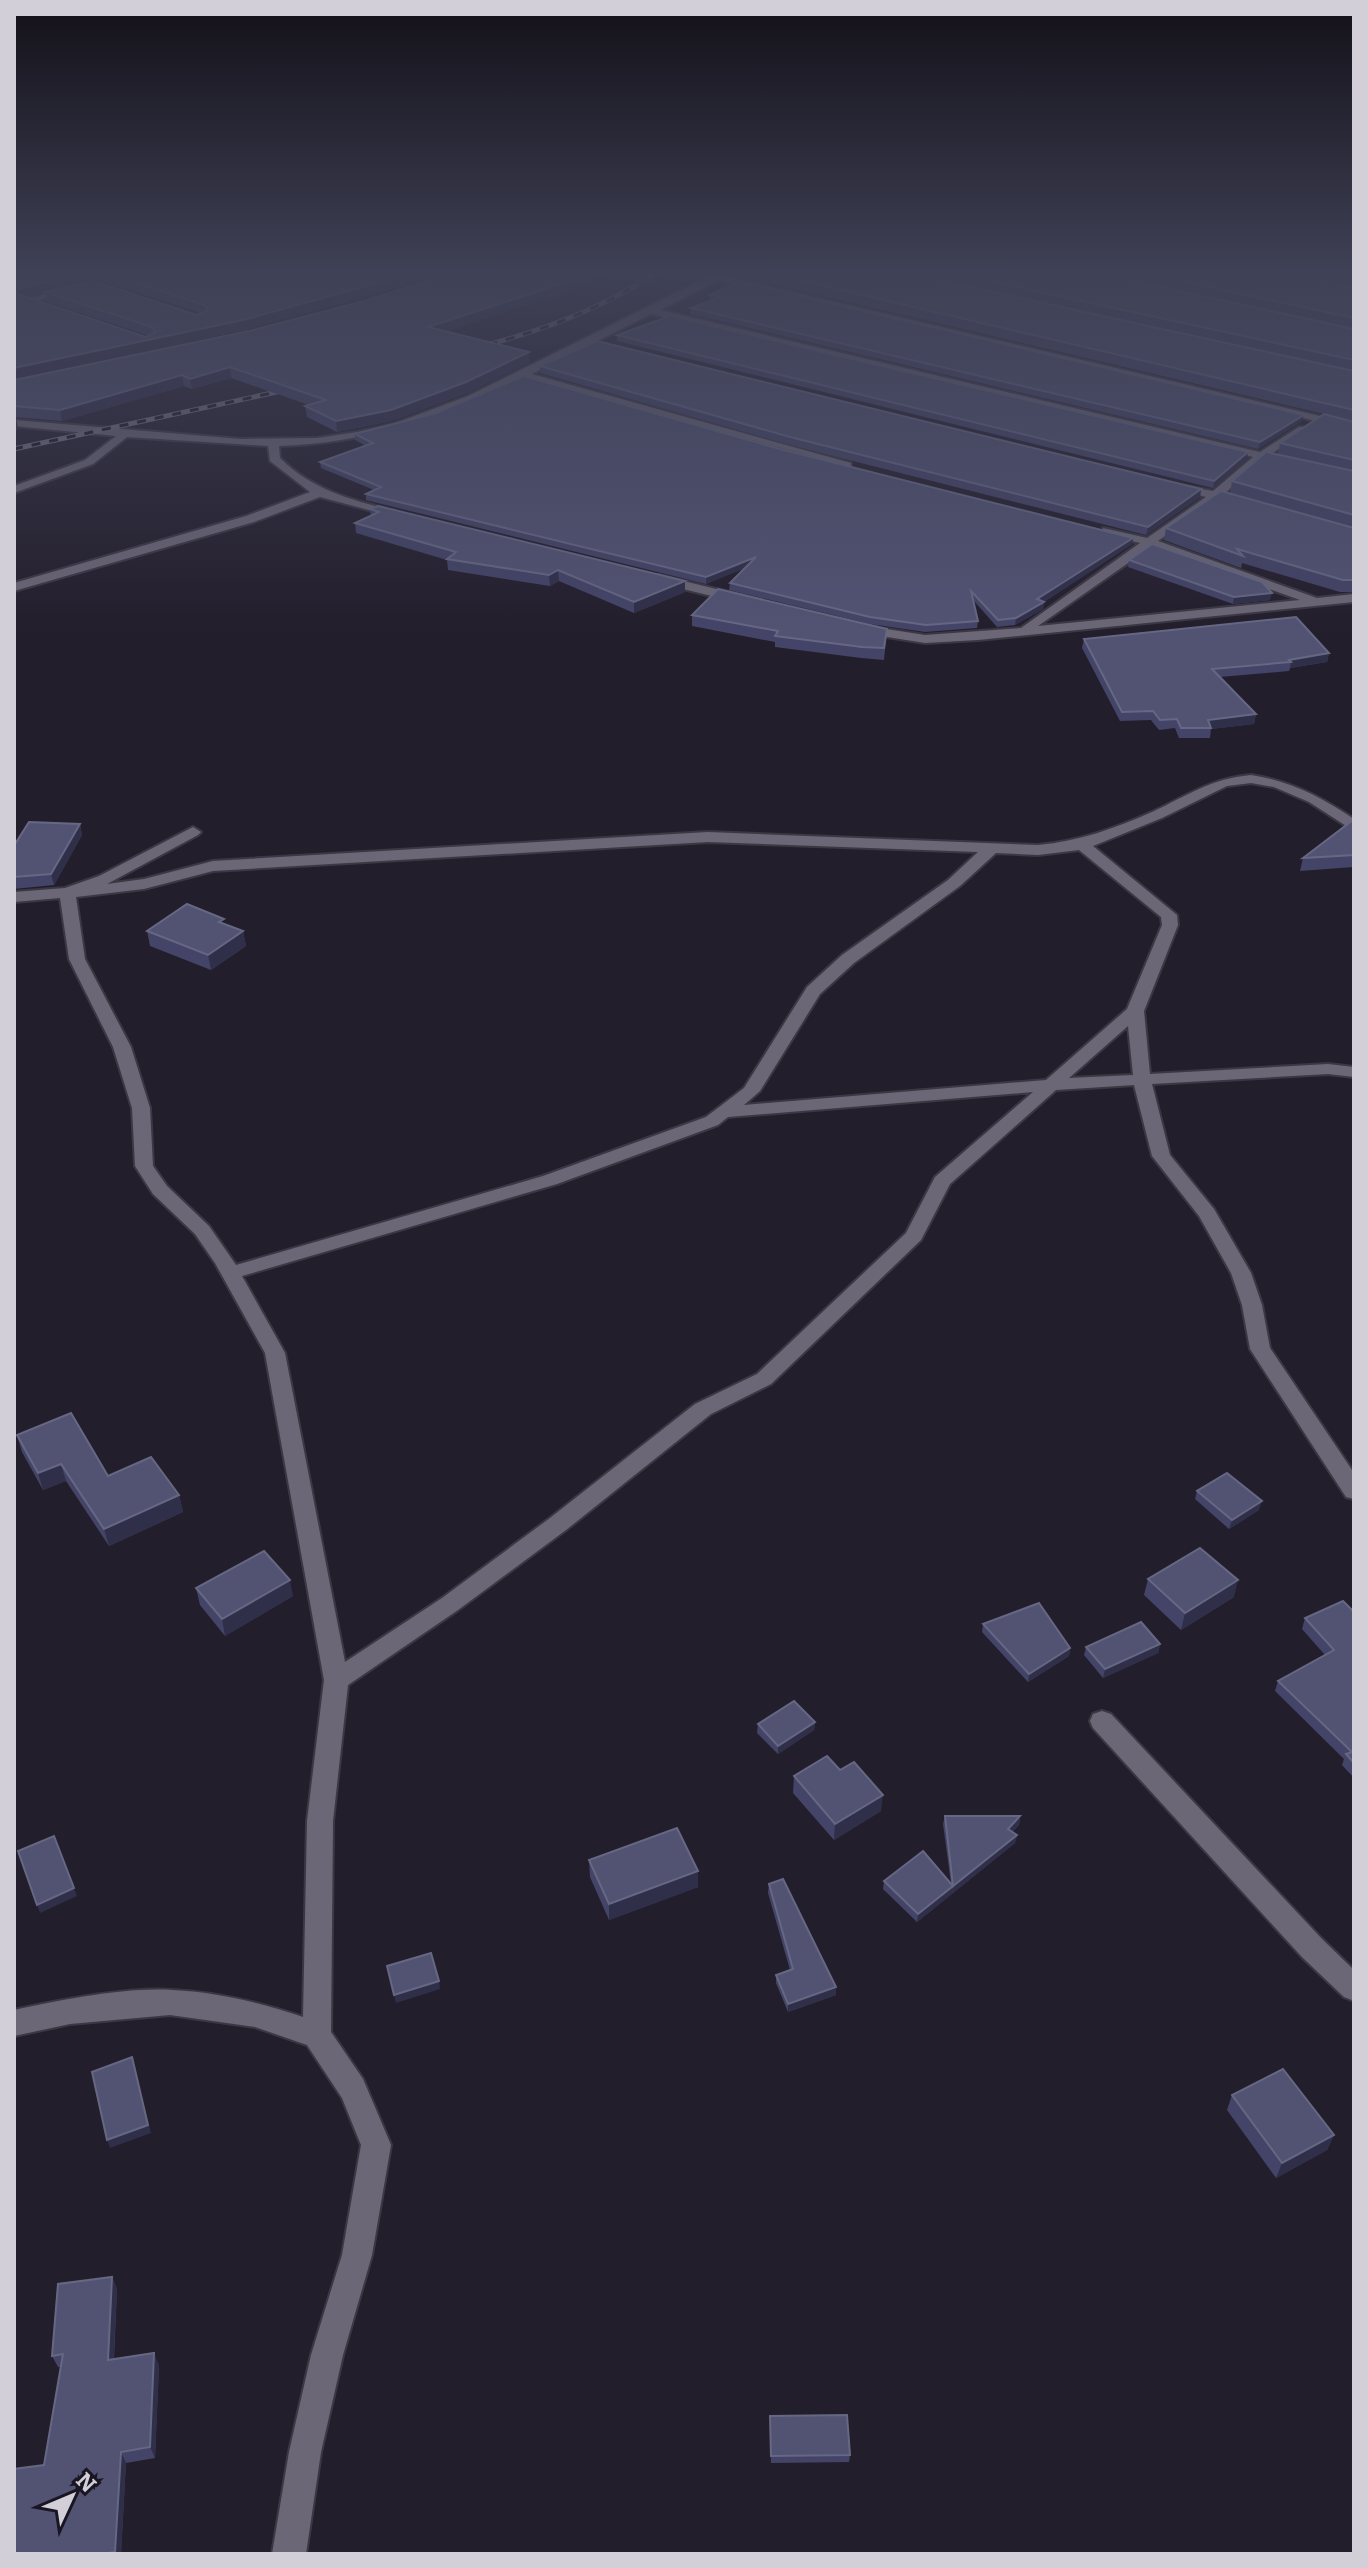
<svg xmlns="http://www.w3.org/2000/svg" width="1368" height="2568" font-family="Bitter,serif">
	<rect width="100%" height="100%" fill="#231e2c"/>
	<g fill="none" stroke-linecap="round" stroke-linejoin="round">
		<g stroke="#3c3843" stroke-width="4">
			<g id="street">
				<path d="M 718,272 L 729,272 L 725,276 L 1354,424 L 1354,430 L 719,280 L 660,310 L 1260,452 L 1299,427 L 1307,427 L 1307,431 L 1271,454 L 1293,460 L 1293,464 L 1264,459 L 1224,494 L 1243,499 L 1243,503 L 1218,499 L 1158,541 L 1317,598 L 1354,594 L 1354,602 L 978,640 L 925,643 L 856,632 L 854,629 L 861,625 L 925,635 L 1021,628 L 1140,543 L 1103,534 L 1103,528 L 1147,538 L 1206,497 L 1173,488 L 1173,484 L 1213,491 L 1253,457 L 651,314 L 532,374 L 851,463 L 851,467 L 524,379 C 445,418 367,443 279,446 L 280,458 C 313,491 355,501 399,512 L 399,518 L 320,497 L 254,522 L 14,591 L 14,583 L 246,516 L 310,492 L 270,461 L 268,446 L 127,437 L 93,464 L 14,493 L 14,486 L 85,460 L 116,436 L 14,426 L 14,420 L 241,439 L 317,438 L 357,432 L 393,424 L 468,396 ZM 1151,547 L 1300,600 L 1038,626 Z"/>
				<path d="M 72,286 L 75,291 L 25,304 L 20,301 Z"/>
				<path d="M 659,575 L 745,596 L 746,599 L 740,603 L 655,582 L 655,576 Z"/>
				<path d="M 1251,775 C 1291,781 1321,797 1354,819 L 1354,831 L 1309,802 L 1274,787 L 1251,783 L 1227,786 L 1162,818 L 1093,846 L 1177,915 L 1178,925 L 1144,1011 L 1150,1074 L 1328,1064 L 1354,1067 L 1354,1077 L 1328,1074 L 1152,1084 L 1170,1155 L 1214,1209 L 1251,1273 L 1262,1305 L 1270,1348 L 1354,1473 L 1354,1499 L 1346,1497 L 1250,1349 L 1242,1305 L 1231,1273 L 1199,1216 L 1152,1156 L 1134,1085 L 1056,1090 L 950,1184 L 921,1240 L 771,1384 L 711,1414 L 566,1530 L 458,1610 L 348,1685 L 333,1821 L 331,2032 L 363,2079 L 391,2145 L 372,2255 L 343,2355 L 321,2452 L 306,2554 L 272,2554 L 289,2452 L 311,2355 L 342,2255 L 361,2145 L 342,2098 L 307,2045 L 255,2027 L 170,2015 L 70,2024 L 14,2036 L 14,2010 C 60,2000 126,1987 172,1990 C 217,1992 261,2003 303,2017 L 307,1821 L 324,1680 L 265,1353 L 215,1263 L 195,1234 L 153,1194 L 135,1166 L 132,1108 L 113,1047 L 69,959 L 60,898 L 14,902 L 14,892 L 65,888 L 99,876 L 193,827 L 201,832 L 198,835 L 107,884 L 144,879 L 213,861 L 708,832 L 1038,845 C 1080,841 1113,829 1152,812 C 1189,795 1209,779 1251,775 ZM 708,842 L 978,852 L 948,880 L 842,955 L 807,987 L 744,1088 L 706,1117 L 543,1176 L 236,1265 L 209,1226 L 167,1186 L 153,1166 L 150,1108 L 131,1047 L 85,959 L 76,897 L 144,889 L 213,871 ZM 1079,850 L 1161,917 L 1162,925 L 1127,1009 L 1046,1080 L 744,1105 L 760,1091 L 820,994 L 854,963 L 960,886 L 996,853 L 1038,855 ZM 1128,1026 L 1133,1075 L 1069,1078 ZM 1033,1092 L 935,1177 L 906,1233 L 757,1374 L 695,1404 L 550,1518 L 442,1598 L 345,1662 L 285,1353 L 242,1276 L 557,1184 L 718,1125 L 728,1117 Z"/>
				<path d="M 1102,1711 L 1111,1714 L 1322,1939 L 1354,1970 L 1354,2001 L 1344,1997 L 1302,1957 L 1093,1728 L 1090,1721 L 1093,1714 Z"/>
			</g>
		</g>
		<use href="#street" fill="#6c6777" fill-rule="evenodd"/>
		<g stroke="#75707d" stroke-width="5">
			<g id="rail">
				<path d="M 471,349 C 536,333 601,310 657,272"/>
				<path d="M 14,449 L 295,388"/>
			</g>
		</g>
		<use href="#rail" stroke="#1a1522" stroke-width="3" stroke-dasharray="9" stroke-linecap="butt"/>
	</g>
	<g fill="#434467" fill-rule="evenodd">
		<path d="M 14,272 L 452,272 L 244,330 L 14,379 ZM 97,279 L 200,313 L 197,315 L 65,287 ZM 46,292 L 47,302 L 150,336 L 146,337 L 27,297 Z"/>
		<path d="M 759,272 L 1280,272 L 1354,288 L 1354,528 L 1230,493 L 1232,481 L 1313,462 L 1278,454 L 1280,443 L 1324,414 L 759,281 Z"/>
		<path d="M 1280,272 L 1354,272 L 1354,287 Z"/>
		<path d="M 570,288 L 570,291 L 446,331 L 530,362 L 467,393 L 392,421 L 337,432 L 307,417 L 305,406 L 309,405 L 231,378 L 192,389 L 184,386 L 62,421 L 14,417 L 16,418 L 18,429 L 14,432 L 14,380 Z"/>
		<path d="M 710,295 L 1302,421 L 1258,449 L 690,314 L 691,308 L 712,301 L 710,300 Z"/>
		<path d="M 617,335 L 1247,459 L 1213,488 L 617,341 Z"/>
		<path d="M 540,366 L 1201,489 L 1200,497 L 1146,535 L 790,445 L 540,373 Z"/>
		<path d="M 355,434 L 780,449 L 1133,538 L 1132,544 L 1044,602 L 1043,609 L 1015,625 L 997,627 L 974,601 L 978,621 L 977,628 L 925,632 L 870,624 L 729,590 L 730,583 L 744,568 L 706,584 L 366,500 L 366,494 L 374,490 L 321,468 L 320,462 L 366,446 L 355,440 Z"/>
		<path d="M 370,509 L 685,592 L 634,613 L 559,581 L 550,586 L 448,570 L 447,560 L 356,533 L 355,523 L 371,516 Z"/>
		<path d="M 1166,528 L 1354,528 L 1354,592 L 1340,592 L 1242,563 L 1241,568 L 1164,540 Z"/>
		<path d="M 1129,560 L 1270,600 L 1233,604 L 1128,567 Z"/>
		<path d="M 692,615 L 886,640 L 884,660 L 861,658 L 775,647 L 775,642 L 692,626 Z"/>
		<path d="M 1084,639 L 1329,653 L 1327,662 L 1290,668 L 1289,671 L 1220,677 L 1256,714 L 1254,724 L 1211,729 L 1210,738 L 1179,738 L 1175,728 L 1159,730 L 1151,720 L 1120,721 L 1082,648 Z"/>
		<path d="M 1354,820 L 1354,867 L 1300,871 L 1303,858 Z"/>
		<path d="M 80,824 L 82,835 L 54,885 L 14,889 L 14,844 Z"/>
		<path d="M 147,931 L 243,931 L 246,946 L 211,970 L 150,946 Z"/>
		<path d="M 17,1435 L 108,1476 L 179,1495 L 183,1512 L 109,1546 L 66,1481 L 43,1490 L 22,1452 Z"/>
		<path d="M 1197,1491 L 1259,1510 L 1229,1529 L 1195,1499 Z"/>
		<path d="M 1148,1579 L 1234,1597 L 1181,1630 L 1144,1595 Z"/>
		<path d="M 196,1588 L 293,1596 L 225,1636 L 200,1605 Z"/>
		<path d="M 1354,1612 L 1354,1778 L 1342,1765 L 1344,1759 L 1275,1691 L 1278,1681 L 1325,1655 L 1302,1629 L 1305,1618 Z"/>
		<path d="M 983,1624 L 1070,1648 L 1069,1656 L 1028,1682 L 982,1632 Z"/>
		<path d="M 1160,1644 L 1158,1653 L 1103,1678 L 1084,1655 L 1086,1647 Z"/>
		<path d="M 815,1722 L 814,1730 L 778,1754 L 757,1733 L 758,1724 Z"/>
		<path d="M 840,1770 L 881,1811 L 834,1840 L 793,1793 L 794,1776 Z"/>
		<path d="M 945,1816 L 1020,1816 L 1019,1825 L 1012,1832 L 1017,1835 L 1015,1843 L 917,1922 L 883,1889 L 884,1881 L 951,1883 L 943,1824 Z"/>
		<path d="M 589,1860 L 698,1871 L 698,1887 L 609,1920 L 590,1877 Z"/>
		<path d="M 769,1884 L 836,1987 L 836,1995 L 788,2012 L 776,1983 L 776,1975 L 790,1970 L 768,1893 Z"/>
		<path d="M 1232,2095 L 1334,2135 L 1327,2150 L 1276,2178 L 1227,2110 Z"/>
		<path d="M 112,2277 L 117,2289 L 114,2359 L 159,2365 L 155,2458 L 126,2463 L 121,2554 L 14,2554 L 44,2465 L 61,2367 L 58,2367 L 52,2356 Z"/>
		<path d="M 770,2416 L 850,2455 L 849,2462 L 771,2463 Z"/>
	</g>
	<g fill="#302f4a">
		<path d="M 84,272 L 96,272 L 97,279 L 17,300 L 15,290 Z"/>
		<path d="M 416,272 L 452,272 L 244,330 L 14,379 L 14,368 L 243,320 Z"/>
		<path d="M 585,272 L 612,272 L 570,288 L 570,291 L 429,337 L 428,327 Z"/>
		<path d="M 529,352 L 530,362 L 467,393 L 392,421 L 337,432 L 336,421 Z"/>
		<path d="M 230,367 L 231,378 L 192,389 L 190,379 Z"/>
		<path d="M 182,375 L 184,386 L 62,421 L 60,410 Z"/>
		<path d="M 1304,415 L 1302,421 L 1258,449 L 1260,442 Z"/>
		<path d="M 16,418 L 18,429 L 14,432 L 14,420 Z"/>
		<path d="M 1248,452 L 1247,459 L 1213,488 L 1214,481 Z"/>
		<path d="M 1201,489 L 1200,497 L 1146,535 L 1148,527 Z"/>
		<path d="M 1133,538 L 1132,544 L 1044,602 L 1043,609 L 1015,625 L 1016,618 L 1037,599 Z"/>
		<path d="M 756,557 L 756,564 L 706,584 L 706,577 Z"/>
		<path d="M 558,570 L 559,581 L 550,586 L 549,575 Z"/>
		<path d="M 685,581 L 685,592 L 634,613 L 634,602 Z"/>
		<path d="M 1272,593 L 1270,600 L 1233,604 L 1234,597 Z"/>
		<path d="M 1329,653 L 1327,662 L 1290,668 L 1291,662 L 1289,660 Z"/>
		<path d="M 1256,714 L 1254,724 L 1211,729 L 1208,720 Z"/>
		<path d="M 80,824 L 82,835 L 54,885 L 51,874 Z"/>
		<path d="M 243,931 L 246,946 L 211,970 L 208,955 Z"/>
		<path d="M 61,1464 L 66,1481 L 43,1490 L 38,1473 Z"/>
		<path d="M 179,1495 L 183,1512 L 109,1546 L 104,1529 Z"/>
		<path d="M 1262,1501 L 1259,1510 L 1229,1529 L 1232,1520 Z"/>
		<path d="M 290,1580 L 293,1596 L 225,1636 L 222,1619 Z"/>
		<path d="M 1238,1580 L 1234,1597 L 1181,1630 L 1185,1613 Z"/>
		<path d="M 1160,1644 L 1158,1653 L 1103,1678 L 1105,1669 Z"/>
		<path d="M 1070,1648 L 1069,1656 L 1028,1682 L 1029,1674 Z"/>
		<path d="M 815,1722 L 814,1730 L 778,1754 L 778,1746 Z"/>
		<path d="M 883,1795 L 881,1811 L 834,1840 L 835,1824 Z"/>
		<path d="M 1020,1816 L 1019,1825 L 1007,1837 L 1008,1829 Z"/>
		<path d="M 1017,1835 L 1015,1843 L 952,1894 L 953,1886 Z"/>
		<path d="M 698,1871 L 698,1887 L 609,1920 L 609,1904 Z"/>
		<path d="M 953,1886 L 952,1894 L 917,1922 L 918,1914 Z"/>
		<path d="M 74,1888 L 77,1896 L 40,1913 L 37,1905 Z"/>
		<path d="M 439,1981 L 440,1989 L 396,2003 L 394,1995 Z"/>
		<path d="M 836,1987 L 836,1995 L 788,2012 L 788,2004 Z"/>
		<path d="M 132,2057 L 151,2133 L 110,2148 L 107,2140 Z"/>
		<path d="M 1334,2135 L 1327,2150 L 1276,2178 L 1282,2163 Z"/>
		<path d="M 112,2277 L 117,2289 L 113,2372 L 108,2360 Z"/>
		<path d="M 154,2353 L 159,2365 L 155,2458 L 150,2447 Z"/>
		<path d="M 121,2452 L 126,2463 L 121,2554 L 116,2554 L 115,2552 Z"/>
	</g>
	<g fill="#525373" stroke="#666783" stroke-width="2">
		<path d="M 14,272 L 84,272 L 15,290 L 17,294 L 146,337 L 155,332 L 152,327 L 45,292 L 94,281 L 197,315 L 209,310 L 204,305 L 104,272 L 416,272 L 243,320 L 14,368 Z"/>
		<path d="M 456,272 L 585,272 L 564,280 L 570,281 L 428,327 L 529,352 L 466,382 L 391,410 L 336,421 L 305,406 L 326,400 L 230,367 L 190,379 L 182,375 L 60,410 L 14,406 L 14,380 L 249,331 L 364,301 Z"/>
		<path d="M 764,272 L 901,272 L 1354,371 L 1354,410 Z"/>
		<path d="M 947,272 L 1091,272 L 1354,329 L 1354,360 Z"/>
		<path d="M 1138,272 L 1280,272 L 1354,288 L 1354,318 Z"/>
		<path d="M 1332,272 L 1354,272 L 1354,277 Z"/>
		<path d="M 740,282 L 1304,415 L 1260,442 L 691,308 L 720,297 L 710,295 Z"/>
		<path d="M 670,316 L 1248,452 L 1214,481 L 617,335 Z"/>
		<path d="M 597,341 L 1201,489 L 1148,527 L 790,437 L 540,366 Z"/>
		<path d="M 524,376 L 780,449 L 1133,538 L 1037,599 L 1044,602 L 1016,618 L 998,620 L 971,591 L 978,621 L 926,625 L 870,617 L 730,583 L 756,557 L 706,577 L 366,494 L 381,487 L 320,462 L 373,443 L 355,434 L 436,413 Z"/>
		<path d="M 1324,414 L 1354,422 L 1354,460 L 1280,443 Z"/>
		<path d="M 1266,452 L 1354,471 L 1354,515 L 1232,481 Z"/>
		<path d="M 1221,491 L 1354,528 L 1354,580 L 1343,580 L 1237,549 L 1243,556 L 1166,528 Z"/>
		<path d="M 378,506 L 685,581 L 634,602 L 558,570 L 549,575 L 447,559 L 456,552 L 355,523 L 379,512 L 370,509 Z"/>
		<path d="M 1152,544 L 1262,582 L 1272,593 L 1234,597 L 1129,560 Z"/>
		<path d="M 718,589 L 887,629 L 884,648 L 862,647 L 775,636 L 778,631 L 692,615 Z"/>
		<path d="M 1296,617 L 1329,653 L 1289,660 L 1291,662 L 1212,669 L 1256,714 L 1208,720 L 1211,728 L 1181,728 L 1177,719 L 1160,720 L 1153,711 L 1122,712 L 1084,639 Z"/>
		<path d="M 1353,820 L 1354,855 L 1303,858 Z"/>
		<path d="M 29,822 L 80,824 L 51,874 L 14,877 L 14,844 L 15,844 Z"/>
		<path d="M 187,904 L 224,919 L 219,922 L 243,931 L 208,955 L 147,931 Z"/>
		<path d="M 71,1413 L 108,1476 L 151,1457 L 179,1495 L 104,1529 L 61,1464 L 38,1473 L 17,1435 Z"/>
		<path d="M 1227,1473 L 1262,1501 L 1232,1520 L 1197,1491 Z"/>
		<path d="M 1200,1548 L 1238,1580 L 1185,1613 L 1148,1579 Z"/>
		<path d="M 264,1551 L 290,1580 L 222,1619 L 196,1588 Z"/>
		<path d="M 1343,1601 L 1354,1612 L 1354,1763 L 1346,1754 L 1352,1752 L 1278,1681 L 1334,1650 L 1305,1618 Z"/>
		<path d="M 1039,1603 L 1070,1648 L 1029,1674 L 983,1624 Z"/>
		<path d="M 1141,1622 L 1160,1644 L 1105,1669 L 1086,1647 Z"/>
		<path d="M 794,1701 L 815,1722 L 778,1746 L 758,1724 Z"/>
		<path d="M 827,1756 L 840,1770 L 854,1762 L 883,1795 L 835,1824 L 794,1776 Z"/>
		<path d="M 945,1816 L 1020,1816 L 1008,1829 L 1017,1835 L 953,1886 Z"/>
		<path d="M 677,1828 L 698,1871 L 609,1904 L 589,1860 Z"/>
		<path d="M 54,1836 L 74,1888 L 37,1905 L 18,1851 Z"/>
		<path d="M 923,1851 L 953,1886 L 918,1914 L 884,1881 Z"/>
		<path d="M 783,1879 L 836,1987 L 788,2004 L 776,1975 L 793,1969 L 769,1884 Z"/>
		<path d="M 431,1953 L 439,1981 L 394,1995 L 387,1966 Z"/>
		<path d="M 132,2057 L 148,2125 L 107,2140 L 92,2072 Z"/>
		<path d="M 1283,2069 L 1334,2135 L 1282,2163 L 1232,2095 Z"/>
		<path d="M 112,2277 L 108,2360 L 154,2353 L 150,2447 L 121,2452 L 115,2552 L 100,2554 L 14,2554 L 14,2469 L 44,2465 L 63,2354 L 52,2356 L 58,2284 Z"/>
		<path d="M 847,2415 L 850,2455 L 771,2456 L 770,2416 Z"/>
	</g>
	<linearGradient id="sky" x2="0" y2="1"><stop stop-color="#131018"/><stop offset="0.43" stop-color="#3f4156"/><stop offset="1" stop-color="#3f4156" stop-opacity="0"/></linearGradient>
	<rect width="1368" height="632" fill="url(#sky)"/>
	<rect width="1368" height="2568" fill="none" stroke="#d2cfd9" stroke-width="32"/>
	<g transform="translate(72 2496) rotate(46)" stroke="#1a1522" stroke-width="6" paint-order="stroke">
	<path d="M0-6L14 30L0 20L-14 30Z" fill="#d2cfd9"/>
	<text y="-12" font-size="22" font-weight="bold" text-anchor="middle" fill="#d2cfd9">N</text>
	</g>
</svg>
